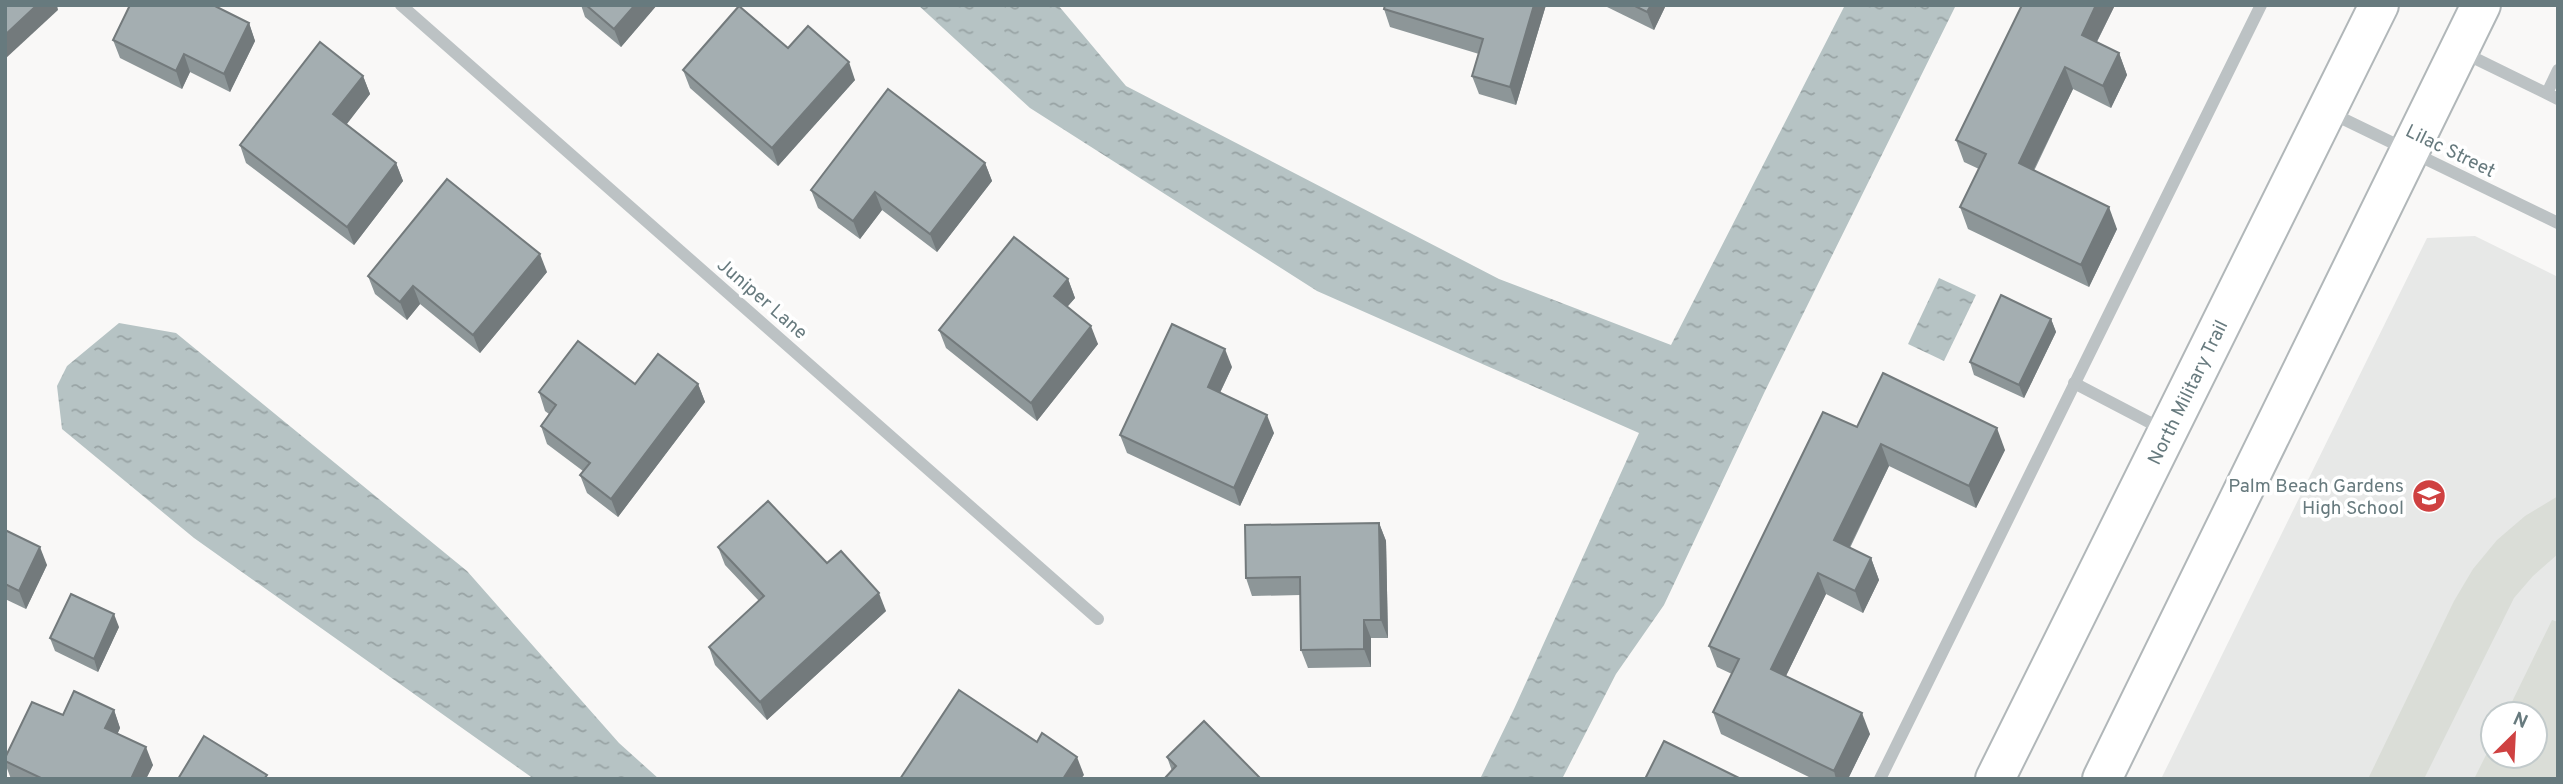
<svg xmlns="http://www.w3.org/2000/svg" width="2563" height="784" font-family="Overpass,sans-serif">
	<defs>
		<pattern id="water-ripples" width="26" height="14" patternUnits="userSpaceOnUse" patternTransform="scale(1.75)"><rect width="26" height="14" fill="#b6c3c4"/><path d="M2 4q2-2 4 0t4 0M15 11q2-2 4 0t4 0" fill="none" stroke="#98a3a4"/></pattern>
	</defs>
	<rect width="100%" height="100%" fill="#f9f8f7"/>
	<path fill="#e7e8e7" fill-rule="evenodd" d="M 2475,236 L 2558,277 L 2558,779 L 2161,779 L 2427,238 ZM 2493,714 L 2535,714 L 2535,756 L 2493,756 Z"/>
	<g fill="#daddd7">
		<path d="M 2558,496 L 2558,554 L 2533,576 L 2514,598 L 2424,779 L 2368,779 L 2454,601 L 2473,569 L 2497,540 L 2525,516 Z"/>
		<path d="M 2552,620 L 2558,622 L 2558,779 L 2474,779 L 2493,741 L 2493,756 L 2535,756 L 2535,714 L 2506,714 Z"/>
	</g>
	<g fill="url(#water-ripples)">
		<path d="M 918,5 L 1058,5 L 1126,86 L 1499,279 L 1671,345 L 1845,5 L 1956,5 L 1765,391 L 1664,605 L 1616,674 L 1562,779 L 1480,779 L 1514,709 L 1639,433 L 1317,291 L 1030,108 Z"/>
		<path d="M 1939,278 L 1976,295 L 1944,361 L 1908,344 Z"/>
		<path d="M 119,323 L 176,333 L 467,571 L 619,743 L 659,779 L 534,779 L 194,538 L 62,429 L 57,386 L 67,366 Z"/>
	</g>
	<g fill="none" stroke-linecap="round" stroke-linejoin="round">
		<g stroke="#b1b7b9" stroke-width="42">
			<g id="major">
				<path d="M 1995,779 L 2379,5"/>
				<path d="M 2102,779 L 2481,5"/>
			</g>
		</g>
		<g stroke="#bcc2c4" stroke-width="12">
			<path d="M 401,5 L 1098,619"/>
			<path d="M 2462,52 L 2558,99"/>
			<path d="M 2547,93 L 2558,70"/>
			<path d="M 2331,113 L 2558,223"/>
			<path d="M 2074,383 L 2164,430"/>
			<path d="M 1880,779 L 2261,5"/>
		</g>
		<use href="#major" stroke="#fff" stroke-width="38"/>
	</g>
	<g fill="#8d9698">
		<path d="M 581,5 L 657,5 L 621,47 L 585,17 Z"/>
		<path d="M 1546,5 L 1516,105 L 1479,94 L 1472,76 L 1479,54 L 1390,27 L 1384,9 Z"/>
		<path d="M 1603,5 L 1666,5 L 1654,30 Z"/>
		<path d="M 2022,5 L 2115,5 L 2097,42 L 2119,53 L 2127,75 L 2111,108 L 2073,89 L 2034,171 L 2117,229 L 2089,287 L 1968,229 L 1960,207 L 1979,169 L 1964,162 L 1956,140 Z"/>
		<path d="M 249,23 L 255,41 L 230,92 L 190,72 L 182,89 L 120,58 L 113,40 Z"/>
		<path d="M 788,48 L 855,80 L 778,166 L 690,88 L 683,70 Z"/>
		<path d="M 363,76 L 370,94 L 346,124 L 396,163 L 403,181 L 354,245 L 246,163 L 240,145 Z"/>
		<path d="M 985,163 L 992,181 L 937,252 L 882,210 L 860,239 L 818,208 L 811,190 Z"/>
		<path d="M 547,272 L 480,353 L 420,304 L 407,320 L 375,294 L 368,276 Z"/>
		<path d="M 1068,279 L 1075,298 L 1067,307 L 1098,344 L 1037,421 L 946,348 L 939,330 Z"/>
		<path d="M 2051,319 L 2056,332 L 2024,398 L 1974,375 L 1970,362 Z"/>
		<path d="M 1232,367 L 1220,393 L 1274,433 L 1240,506 L 1127,453 L 1120,435 Z"/>
		<path d="M 635,384 L 698,384 L 705,402 L 618,517 L 587,493 L 580,475 L 583,471 L 547,444 L 541,426 L 549,414 L 545,411 L 539,392 Z"/>
		<path d="M 1857,427 L 2005,450 L 1976,508 L 1889,466 L 1850,548 L 1871,558 L 1879,580 L 1863,613 L 1826,594 L 1786,676 L 1870,734 L 1848,779 L 1813,779 L 1721,734 L 1713,712 L 1732,674 L 1717,667 L 1709,646 Z"/>
		<path d="M 1379,523 L 1386,541 L 1388,638 L 1371,638 L 1371,667 L 1308,668 L 1301,650 L 1300,595 L 1252,596 L 1246,578 Z"/>
		<path d="M 5,530 L 47,565 L 26,609 L 5,599 Z"/>
		<path d="M 718,547 L 827,563 L 886,611 L 767,720 L 715,665 L 709,647 L 759,601 L 725,565 Z"/>
		<path d="M 119,627 L 98,672 L 55,651 L 50,638 Z"/>
		<path d="M 114,710 L 120,728 L 117,734 L 153,765 L 146,779 L 11,779 L 5,763 L 5,758 L 63,715 Z"/>
		<path d="M 1167,757 L 1261,779 L 1172,771 Z"/>
	</g>
	<g fill="#737a7c">
		<path d="M 37,5 L 57,5 L 58,10 L 5,59 L 5,35 Z"/>
		<path d="M 635,5 L 657,5 L 621,47 L 614,29 Z"/>
		<path d="M 1534,5 L 1546,5 L 1516,105 L 1510,87 Z"/>
		<path d="M 1651,5 L 1666,5 L 1654,30 L 1647,12 Z"/>
		<path d="M 2096,5 L 2115,5 L 2089,57 L 2082,35 Z"/>
		<path d="M 249,23 L 255,41 L 230,92 L 224,74 Z"/>
		<path d="M 2119,53 L 2127,75 L 2111,108 L 2103,86 Z"/>
		<path d="M 184,54 L 190,72 L 182,89 L 176,71 Z"/>
		<path d="M 849,62 L 855,80 L 778,166 L 772,148 Z"/>
		<path d="M 2065,67 L 2073,89 L 2026,185 L 2019,163 Z"/>
		<path d="M 363,76 L 370,94 L 340,133 L 333,114 Z"/>
		<path d="M 396,163 L 403,181 L 354,245 L 347,227 Z"/>
		<path d="M 985,163 L 992,181 L 937,252 L 930,234 Z"/>
		<path d="M 875,192 L 882,210 L 860,239 L 853,221 Z"/>
		<path d="M 2109,207 L 2117,229 L 2089,287 L 2081,265 Z"/>
		<path d="M 540,254 L 547,272 L 480,353 L 473,335 Z"/>
		<path d="M 1068,279 L 1075,298 L 1061,314 L 1054,296 Z"/>
		<path d="M 413,286 L 420,304 L 407,320 L 400,302 Z"/>
		<path d="M 2051,319 L 2056,332 L 2024,398 L 2019,385 Z"/>
		<path d="M 1091,326 L 1098,344 L 1037,421 L 1031,403 Z"/>
		<path d="M 1225,349 L 1232,367 L 1214,405 L 1208,387 Z"/>
		<path d="M 698,384 L 705,402 L 618,517 L 611,499 Z"/>
		<path d="M 1267,415 L 1274,433 L 1240,506 L 1234,488 Z"/>
		<path d="M 1997,428 L 2005,450 L 1976,508 L 1969,486 Z"/>
		<path d="M 1881,444 L 1889,466 L 1842,562 L 1834,540 Z"/>
		<path d="M 1379,523 L 1386,541 L 1388,638 L 1381,620 Z"/>
		<path d="M 40,547 L 47,565 L 26,609 L 19,591 Z"/>
		<path d="M 1871,558 L 1879,580 L 1863,613 L 1855,591 Z"/>
		<path d="M 1818,573 L 1826,594 L 1779,690 L 1771,669 Z"/>
		<path d="M 879,593 L 886,611 L 767,720 L 760,702 Z"/>
		<path d="M 114,614 L 119,627 L 98,672 L 94,659 Z"/>
		<path d="M 1364,620 L 1371,638 L 1371,667 L 1364,649 Z"/>
		<path d="M 114,710 L 120,728 L 112,747 L 105,728 Z"/>
		<path d="M 1862,713 L 1870,734 L 1848,779 L 1836,779 L 1834,771 Z"/>
		<path d="M 146,747 L 153,765 L 146,779 L 131,779 Z"/>
		<path d="M 1077,757 L 1084,775 L 1081,779 L 1063,779 Z"/>
	</g>
	<g fill="#a4aeb1" stroke="#737a7c" stroke-width="2">
		<path d="M 5,5 L 37,5 L 5,35 Z"/>
		<path d="M 130,5 L 213,5 L 249,23 L 224,74 L 184,54 L 176,71 L 113,40 Z"/>
		<path d="M 586,5 L 635,5 L 614,29 Z"/>
		<path d="M 1385,5 L 1534,5 L 1510,87 L 1472,76 L 1483,39 L 1384,9 Z"/>
		<path d="M 1633,5 L 1651,5 L 1647,12 Z"/>
		<path d="M 2022,5 L 2096,5 L 2082,35 L 2119,53 L 2103,86 L 2065,67 L 2019,163 L 2109,207 L 2081,265 L 1960,207 L 1986,154 L 1956,140 Z"/>
		<path d="M 739,6 L 788,48 L 808,26 L 849,62 L 772,148 L 683,70 Z"/>
		<path d="M 320,42 L 363,76 L 333,114 L 396,163 L 347,227 L 240,145 Z"/>
		<path d="M 888,89 L 985,163 L 930,234 L 875,192 L 853,221 L 811,190 Z"/>
		<path d="M 447,179 L 540,254 L 473,335 L 413,286 L 400,302 L 368,276 Z"/>
		<path d="M 1014,237 L 1068,279 L 1054,296 L 1091,326 L 1031,403 L 939,330 Z"/>
		<path d="M 2001,295 L 2051,319 L 2019,385 L 1970,362 Z"/>
		<path d="M 1172,324 L 1225,349 L 1208,387 L 1267,415 L 1234,488 L 1120,435 Z"/>
		<path d="M 578,341 L 635,384 L 658,354 L 698,384 L 611,499 L 580,475 L 590,463 L 541,426 L 556,405 L 539,392 Z"/>
		<path d="M 1883,373 L 1997,428 L 1969,486 L 1881,444 L 1834,540 L 1871,558 L 1855,591 L 1818,573 L 1771,669 L 1862,713 L 1834,771 L 1713,712 L 1739,659 L 1709,646 L 1823,412 L 1857,427 Z"/>
		<path d="M 768,501 L 827,563 L 841,551 L 879,593 L 760,702 L 709,647 L 764,596 L 718,547 Z"/>
		<path d="M 1379,523 L 1381,620 L 1364,620 L 1364,649 L 1301,650 L 1300,577 L 1246,578 L 1245,525 Z"/>
		<path d="M 5,530 L 40,547 L 19,591 L 5,584 Z"/>
		<path d="M 71,594 L 114,614 L 94,659 L 50,638 Z"/>
		<path d="M 959,690 L 1037,742 L 1042,733 L 1077,757 L 1063,779 L 900,779 Z"/>
		<path d="M 74,691 L 114,710 L 105,728 L 146,747 L 131,779 L 43,779 L 5,761 L 5,758 L 32,702 L 63,715 Z"/>
		<path d="M 1204,721 L 1261,779 L 1164,779 L 1176,766 L 1167,757 Z"/>
		<path d="M 204,736 L 267,775 L 264,779 L 178,779 Z"/>
		<path d="M 1664,741 L 1741,779 L 1645,779 Z"/>
	</g>
	<defs>
		<g id="school-disc" transform="scale(1.75)"><circle r="9.5" fill="#cf4141" stroke="#fff"/><path d="M0-5L7-2L0 1L-7-2ZM-4 1L0 2.5L4 1V4Q0 6-4 4Z" fill="#fff"/></g>
	</defs>
	<g fill-rule="evenodd">
		<use href="#school-disc" x="2429" y="496"/>
	</g>
	<g text-anchor="middle" stroke-width="7" stroke-linejoin="round" paint-order="stroke">
		<g font-size="19" fill="#677a7e" stroke="#fff">
			<text transform="translate(2451 150) rotate(26)" y="7">Lilac Street</text>
			<text transform="translate(763 298) rotate(41)" y="7">Juniper Lane</text>
			<text transform="translate(2187 392) rotate(-64)" y="7">North Military Trail</text>
		</g>
		<g font-size="19" fill="#677a7e" stroke="#fff" text-anchor="end">
			<text x="2404" y="492">Palm Beach Gardens<tspan x="2404" dy="22">High School</tspan></text>
		</g>
	</g>
	<rect width="2563" height="784" fill="none" stroke="#677a7e" stroke-width="14"/>
	<g transform="translate(2514 735) rotate(24)"><circle r="33" fill="#ffffff" stroke="#c2cacb" stroke-width="2"/>
	<path d="M0-5L12 26L0 18L-12 26Z" fill="#cf4141"/>
	<text y="-10" font-size="19" font-weight="bold" text-anchor="middle" fill="#677a7e">N</text>
	</g>
</svg>
